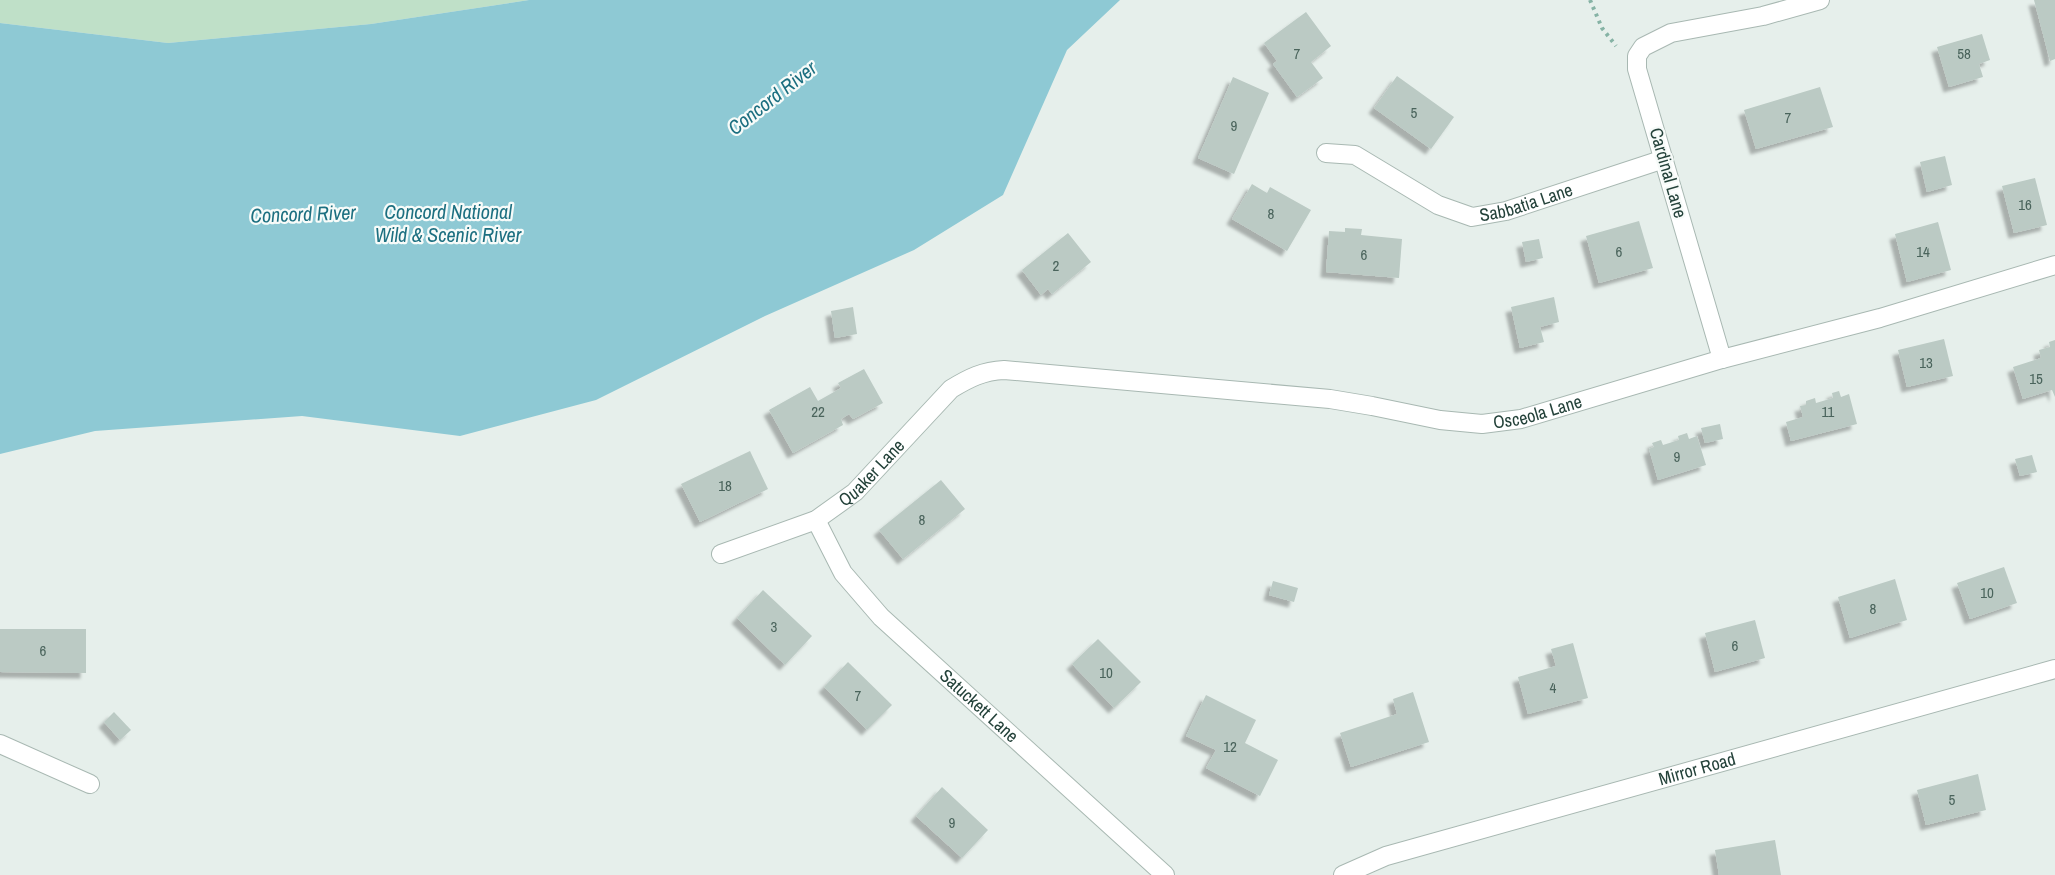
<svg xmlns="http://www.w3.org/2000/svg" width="2055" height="875" font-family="'Archivo Narrow',sans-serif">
	<defs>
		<filter id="shadow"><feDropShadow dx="-5.5" dy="5.5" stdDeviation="1.5" flood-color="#0004"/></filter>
	</defs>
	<rect width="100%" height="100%" fill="#e6efeb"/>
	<path fill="#bfe0c8" d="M 0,0 L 529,0 L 371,24 L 168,43 L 0,23 Z"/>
	<path fill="#8ec9d4" d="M 529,0 L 1120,0 L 1067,50 L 1003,195 L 914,250 L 765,316 L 596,400 L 460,436 L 302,416 L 95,431 L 0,454 L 0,23 L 168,43 L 371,24 Z"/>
	<g fill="#bbcac4" filter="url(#shadow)">
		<path d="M 2034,0 L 2055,0 L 2055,59 L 2050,61 Z"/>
		<path d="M 1306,12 L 1331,46 L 1311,62 L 1323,78 L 1297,97 L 1273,64 L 1277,61 L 1264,43 Z"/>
		<path d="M 1982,34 L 1990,60 L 1979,64 L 1983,77 L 1949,87 L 1937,47 Z"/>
		<path d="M 1397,76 L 1454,117 L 1431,149 L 1374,108 Z"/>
		<path d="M 1233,77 L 1269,93 L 1234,174 L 1198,158 Z"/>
		<path d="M 1820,87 L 1833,127 L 1756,149 L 1744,110 Z"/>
		<path d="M 1945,156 L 1952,185 L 1927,192 L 1920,162 Z"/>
		<path d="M 2035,178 L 2047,225 L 2014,233 L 2002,186 Z"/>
		<path d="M 1252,184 L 1267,193 L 1270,187 L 1311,210 L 1287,251 L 1232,219 Z"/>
		<path d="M 1639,221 L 1653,268 L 1599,283 L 1586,236 Z"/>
		<path d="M 1938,222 L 1951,270 L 1907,282 L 1895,234 Z"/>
		<path d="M 1345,228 L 1362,229 L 1361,235 L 1402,239 L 1399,278 L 1326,272 L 1329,231 L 1345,232 Z"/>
		<path d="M 1068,233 L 1091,262 L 1052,294 L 1048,289 L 1041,295 L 1022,270 Z"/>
		<path d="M 1539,239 L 1543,258 L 1526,262 L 1522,242 Z"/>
		<path d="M 1554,297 L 1559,322 L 1540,327 L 1544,342 L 1520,348 L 1511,307 Z"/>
		<path d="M 853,307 L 857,334 L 835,338 L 831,311 Z"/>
		<path d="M 1944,339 L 1953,376 L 1907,387 L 1898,350 Z"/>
		<path d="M 2055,340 L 2055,397 L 2052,390 L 2023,399 L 2013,367 L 2041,358 L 2039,350 L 2050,347 L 2049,342 Z"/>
		<path d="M 864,369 L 883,403 L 853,419 L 849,414 L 841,419 L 843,425 L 793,453 L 769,410 L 810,387 L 818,401 L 841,388 L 838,383 Z"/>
		<path d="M 1839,391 L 1841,397 L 1849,394 L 1857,424 L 1791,441 L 1786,422 L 1803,417 L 1800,406 L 1806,405 L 1806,401 L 1815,398 L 1816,403 L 1833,398 L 1832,393 Z"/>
		<path d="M 1720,424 L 1723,439 L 1705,443 L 1701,428 Z"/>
		<path d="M 1687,433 L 1689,439 L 1697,436 L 1706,465 L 1658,480 L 1649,449 L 1654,447 L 1652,443 L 1661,440 L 1663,445 L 1679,440 L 1678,436 Z"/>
		<path d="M 750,451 L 768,489 L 700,522 L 681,484 Z"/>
		<path d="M 2032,455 L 2037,472 L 2020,476 L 2015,459 Z"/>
		<path d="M 941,480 L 965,509 L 903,559 L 879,530 Z"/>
		<path d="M 2004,567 L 2017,603 L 1970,619 L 1957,583 Z"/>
		<path d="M 1895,579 L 1907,620 L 1850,638 L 1838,597 Z"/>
		<path d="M 1273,581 L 1298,588 L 1294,602 L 1269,595 Z"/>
		<path d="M 763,590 L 812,636 L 785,665 L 737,618 Z"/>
		<path d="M 1755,620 L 1765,658 L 1715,672 L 1705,633 Z"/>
		<path d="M 0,629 L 86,629 L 86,673 L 0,672 Z"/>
		<path d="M 1098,639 L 1141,682 L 1114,708 L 1072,664 Z"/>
		<path d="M 1573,643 L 1588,698 L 1528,714 L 1518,677 L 1556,666 L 1551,649 Z"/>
		<path d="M 848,662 L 892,705 L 867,730 L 824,687 Z"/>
		<path d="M 1413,692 L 1429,742 L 1351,767 L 1340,733 L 1397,714 L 1393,699 Z"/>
		<path d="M 1206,695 L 1256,720 L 1245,743 L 1278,760 L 1260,796 L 1206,768 L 1216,750 L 1186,736 Z"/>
		<path d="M 114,712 L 131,730 L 120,740 L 104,722 Z"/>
		<path d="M 1978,774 L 1986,810 L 1926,825 L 1917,790 Z"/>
		<path d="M 942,787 L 988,830 L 962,858 L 916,816 Z"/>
		<path d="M 1775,840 L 1781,875 L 1719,875 L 1715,850 Z"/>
	</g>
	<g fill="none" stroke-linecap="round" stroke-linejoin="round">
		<g stroke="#a8b8b2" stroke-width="20">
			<g id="minor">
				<path id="s1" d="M 1326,153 L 1355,155 L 1438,205 L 1472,217 L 1506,211 L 1664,159"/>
				<path d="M 1722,359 L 1637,69 L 1637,56 L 1643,47 L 1671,33 L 1763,16 L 1820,0"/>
				<path id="s2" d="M 816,520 L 843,573 L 881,617 L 1165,875"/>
				<path id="s3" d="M 721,554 L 816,520 L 855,492 L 951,389 C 969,378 983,371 1004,370 L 1330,399 L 1372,406 L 1440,420 L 1482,424 L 1521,419 L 1722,359 L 1880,318 L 2055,265"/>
				<path d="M 0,744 L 90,784"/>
				<path id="s4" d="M 1343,875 L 1386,856 L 2055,669"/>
			</g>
		</g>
		<path stroke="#86b3a5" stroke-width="4" stroke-dasharray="3 4.5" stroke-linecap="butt" d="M 1590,0 L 1602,28 L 1616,46"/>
		<use href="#minor" stroke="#fff" stroke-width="18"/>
	</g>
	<g text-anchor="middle" stroke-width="4.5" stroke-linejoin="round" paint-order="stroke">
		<g font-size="15" fill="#4a645c">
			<text x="1297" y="59">7</text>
			<text x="1964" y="59">58</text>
			<text x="1414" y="118">5</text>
			<text x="1788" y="123">7</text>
			<text x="1234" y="131">9</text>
			<text x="2025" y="210">16</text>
			<text x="1271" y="219">8</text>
			<text x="1619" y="257">6</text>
			<text x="1923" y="257">14</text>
			<text x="1364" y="260">6</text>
			<text x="1056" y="271">2</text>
			<text x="1926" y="368">13</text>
			<text x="2036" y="384">15</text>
			<text x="818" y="417">22</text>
			<text x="1828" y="417">11</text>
			<text x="1677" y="462">9</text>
			<text x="725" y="491">18</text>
			<text x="922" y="525">8</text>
			<text x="1987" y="598">10</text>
			<text x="1873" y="614">8</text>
			<text x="774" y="632">3</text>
			<text x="1735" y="651">6</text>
			<text x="43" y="656">6</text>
			<text x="1106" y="678">10</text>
			<text x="1553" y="693">4</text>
			<text x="858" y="701">7</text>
			<text x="1230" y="752">12</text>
			<text x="1952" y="805">5</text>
			<text x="952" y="828">9</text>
		</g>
		<g font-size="18" fill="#24423a" stroke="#f7fbf9">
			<text transform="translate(1668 173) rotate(74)" y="6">Cardinal Lane</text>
			<text dy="6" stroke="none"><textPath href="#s1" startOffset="218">Sabbatia Lane</textPath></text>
			<text dy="6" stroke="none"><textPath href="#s3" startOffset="885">Osceola Lane</textPath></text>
			<text dy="6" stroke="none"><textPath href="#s3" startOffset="174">Quaker Lane</textPath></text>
			<text dy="6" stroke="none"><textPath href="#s2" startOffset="250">Satuckett Lane</textPath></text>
			<text dy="6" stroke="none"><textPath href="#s4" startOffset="370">Mirror Road</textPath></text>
		</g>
		<g font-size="20" font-style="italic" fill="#1c6f80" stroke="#f7fbf9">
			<text transform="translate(772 98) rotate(-38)" y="7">Concord River</text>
			<text x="448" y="219">Concord National<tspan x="448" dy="23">Wild &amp; Scenic River</tspan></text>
			<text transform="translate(303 214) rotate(-2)" y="7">Concord River</text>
		</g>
	</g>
</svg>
